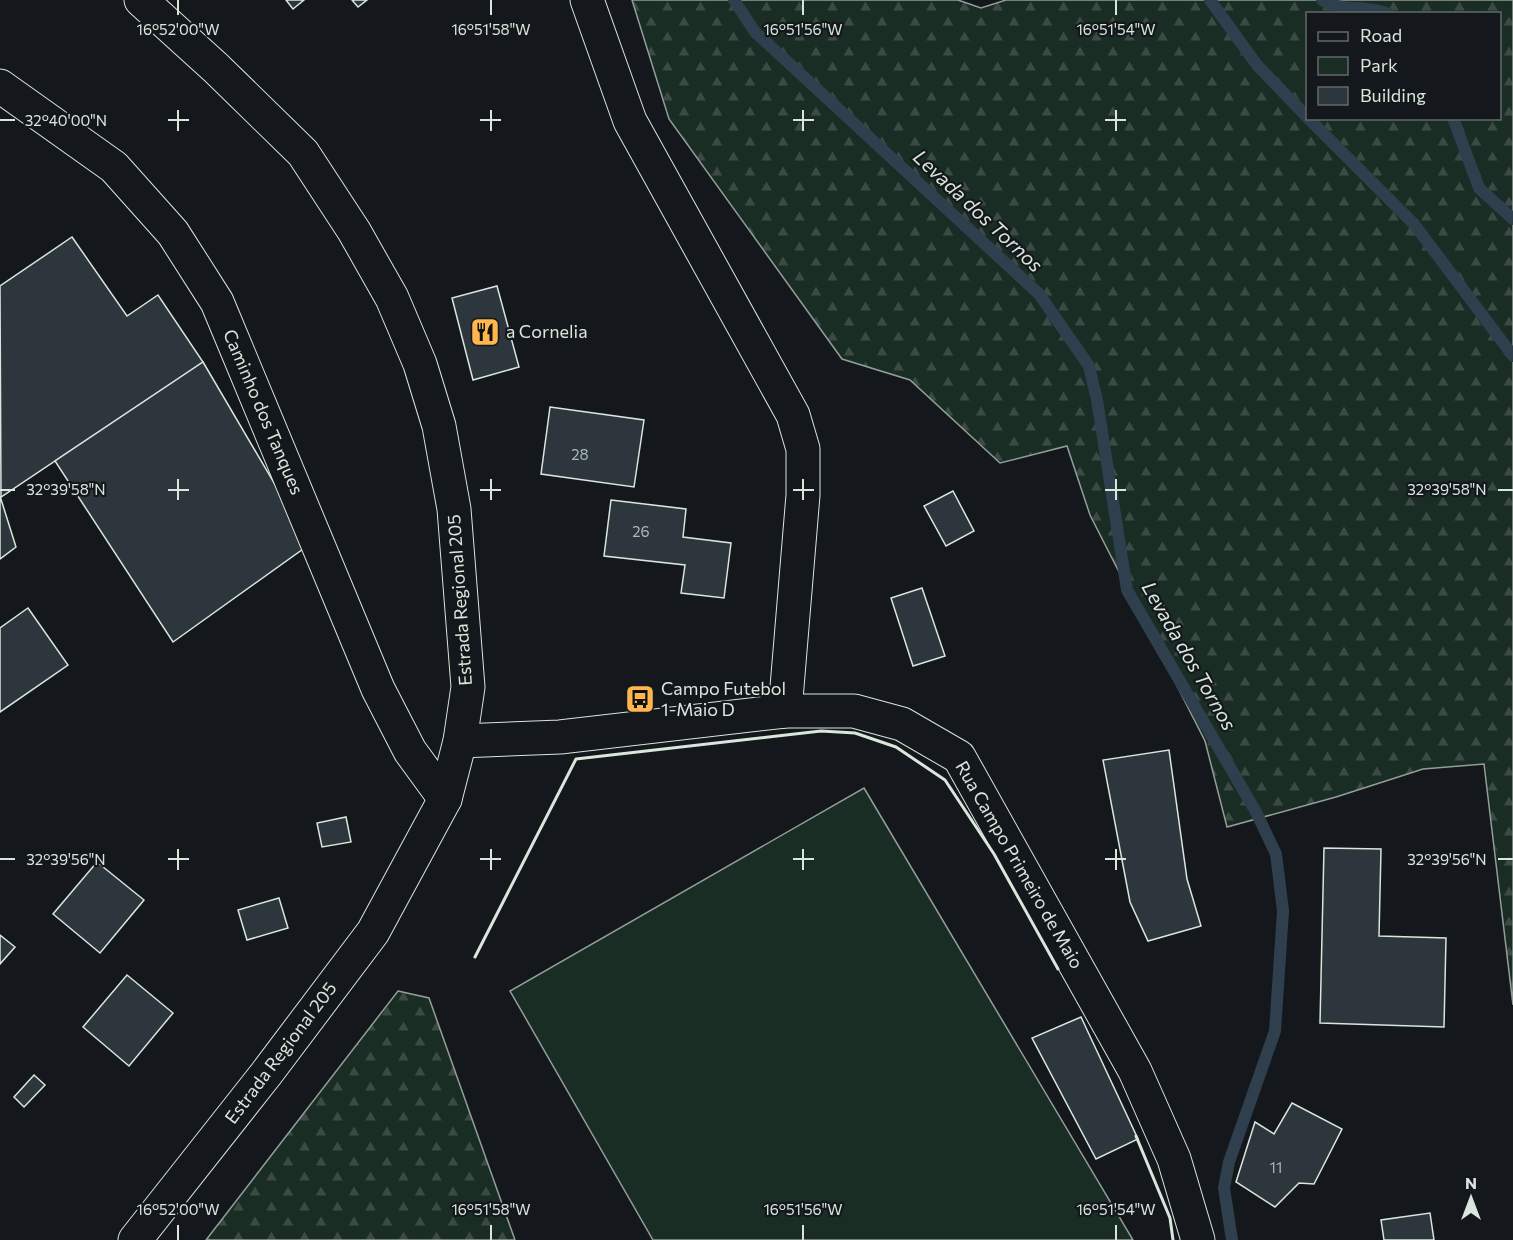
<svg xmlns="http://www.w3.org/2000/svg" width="1513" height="1240" font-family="Commissioner,sans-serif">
	<defs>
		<pattern id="forest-firs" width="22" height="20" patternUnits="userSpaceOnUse" patternTransform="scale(1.5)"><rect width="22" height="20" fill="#1a2d24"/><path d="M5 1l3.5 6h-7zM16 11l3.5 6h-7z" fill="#3b4b43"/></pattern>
	</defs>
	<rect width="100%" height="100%" fill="#14181c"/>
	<g fill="url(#forest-firs)" stroke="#939e99" stroke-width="1.5" fill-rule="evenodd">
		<path d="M 632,0 L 958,0 L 981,8 L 1006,0 L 1513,0 L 1513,1005 L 1484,764 L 1423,769 L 1336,797 L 1227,827 L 1205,741 L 1090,515 L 1067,446 L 1000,463 L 910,380 L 842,359 L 669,119 ZM 1308,14 L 1500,14 L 1500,118 L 1308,118 Z"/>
		<path d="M 398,991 L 429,998 L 515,1240 L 206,1240 Z"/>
	</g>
	<path fill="#1a2d24" stroke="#939e99" stroke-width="1.5" d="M 864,788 L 1133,1240 L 653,1240 L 510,991 Z"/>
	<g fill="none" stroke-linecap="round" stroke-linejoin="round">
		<g stroke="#2f3f4d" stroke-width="12">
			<path d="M 734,0 L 755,32 L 1039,294 L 1089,366 L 1097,400 L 1127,590 L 1256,812 L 1276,854 L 1283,911 L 1275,1031 L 1229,1162 L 1224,1188 L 1232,1240"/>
			<path d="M 1210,0 L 1257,65 L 1308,118"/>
			<path d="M 1322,0 C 1341,12 1368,5 1389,14"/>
			<path d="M 1308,118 L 1414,224 L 1513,356"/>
			<path d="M 1453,118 L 1479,188 L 1513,219"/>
		</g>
	</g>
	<g fill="#2c363c" stroke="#d8e6dc" stroke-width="1.5">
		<path d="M 286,0 L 304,0 L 293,9 Z"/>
		<path d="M 352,0 L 367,0 L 358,7 Z"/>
		<path d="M 72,237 L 127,316 L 158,295 L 203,362 L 1,497 L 0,286 Z"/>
		<path d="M 497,286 L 519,367 L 473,380 L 452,298 Z"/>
		<path d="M 203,362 L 310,544 L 173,642 L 55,461 Z"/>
		<path d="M 550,407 L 644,420 L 634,487 L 541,474 Z"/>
		<path d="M 953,491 L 974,531 L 946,546 L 924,506 Z"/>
		<path d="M 0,496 L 16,547 L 0,559 Z"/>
		<path d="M 611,500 L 686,509 L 683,537 L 731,543 L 724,598 L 681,593 L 685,565 L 604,556 Z"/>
		<path d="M 922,588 L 945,656 L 913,666 L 891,598 Z"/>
		<path d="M 28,608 L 68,665 L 0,712 L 0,628 Z"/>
		<path d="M 1169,750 L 1187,879 L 1201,926 L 1148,941 L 1130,902 L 1103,760 Z"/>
		<path d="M 346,817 L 351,842 L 322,847 L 317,823 Z"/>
		<path d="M 1324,848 L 1381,849 L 1379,936 L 1446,938 L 1444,1027 L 1320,1023 Z"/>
		<path d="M 97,862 L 144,900 L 100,953 L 53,914 Z"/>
		<path d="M 279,898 L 288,928 L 247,940 L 238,910 Z"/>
		<path d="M 0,935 L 15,947 L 0,964 Z"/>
		<path d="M 127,975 L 173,1013 L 129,1066 L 83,1027 Z"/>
		<path d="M 1081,1017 L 1138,1139 L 1096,1159 L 1032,1038 Z"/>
		<path d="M 34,1075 L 45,1085 L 24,1107 L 14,1097 Z"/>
		<path d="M 1292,1103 L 1342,1129 L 1314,1184 L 1299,1183 L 1275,1207 L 1236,1182 L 1255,1122 L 1274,1134 Z"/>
		<path d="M 1430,1213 L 1434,1240 L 1384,1240 L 1381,1220 Z"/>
	</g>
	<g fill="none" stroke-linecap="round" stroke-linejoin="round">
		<g stroke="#d8e6dc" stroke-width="35">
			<g id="minor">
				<path d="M 587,0 L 630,121 L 793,415 L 803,449 L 803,495 L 785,711"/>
				<path d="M 0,86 L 114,167 L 173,233 L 217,302 L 378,689 L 410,751 L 445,799"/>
				<path d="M 460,741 L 560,737 L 785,711 L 854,711 L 902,724 L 959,757 L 1135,1071 L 1174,1159 L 1198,1240"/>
			</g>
		</g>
		<g stroke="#d8e6dc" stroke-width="35">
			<path id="secondary" d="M 135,1240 L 266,1074 L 373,932 L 445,799 L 460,741 L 468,687 L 454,509 L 439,426 L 420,364 L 392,298 L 354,231 L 303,153 L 216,68 L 141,0"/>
		</g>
		<use href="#minor" stroke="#14181c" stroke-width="33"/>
		<use href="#secondary" stroke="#14181c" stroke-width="33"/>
		<g stroke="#d8e6dc" stroke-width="3">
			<path d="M 475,957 L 576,759 L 821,731 L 855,733 L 896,747 L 945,780 L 994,854 L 1058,969"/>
			<path d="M 1136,1136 L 1170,1218 L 1173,1240"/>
		</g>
	</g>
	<path fill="none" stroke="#d8e6dc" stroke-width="2" d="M 178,0 L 178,15M 491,0 L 491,15M 803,0 L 803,15M 1116,0 L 1116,15M 178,110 L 178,131M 491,110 L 491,131M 803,110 L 803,131M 1116,110 L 1116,131M 0,120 L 15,120M 168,120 L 189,120M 480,120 L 501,120M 793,120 L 814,120M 1105,120 L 1126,120M 178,479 L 178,500M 491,479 L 491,500M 803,479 L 803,500M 1116,479 L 1116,500M 0,490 L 15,490M 168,490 L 189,490M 480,490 L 501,490M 793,490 L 814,490M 1105,490 L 1126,490M 1498,490 L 1513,490M 178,849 L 178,870M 491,849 L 491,870M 803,849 L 803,870M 1116,849 L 1116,870M 0,859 L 15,859M 168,859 L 189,859M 480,859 L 501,859M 793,859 L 814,859M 1105,859 L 1126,859M 1498,859 L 1513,859M 178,1225 L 178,1240M 491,1225 L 491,1240M 803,1225 L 803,1240M 1116,1225 L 1116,1240"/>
	<defs>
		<g id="restaurant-square" transform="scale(1.5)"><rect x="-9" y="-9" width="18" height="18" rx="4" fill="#ffb74d" stroke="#14181c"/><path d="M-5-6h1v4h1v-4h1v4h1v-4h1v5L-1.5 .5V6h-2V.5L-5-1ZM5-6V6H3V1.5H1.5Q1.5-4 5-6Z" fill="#111"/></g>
		<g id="bus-square" transform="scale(1.5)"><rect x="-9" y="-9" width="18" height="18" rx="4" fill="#ffb74d" stroke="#14181c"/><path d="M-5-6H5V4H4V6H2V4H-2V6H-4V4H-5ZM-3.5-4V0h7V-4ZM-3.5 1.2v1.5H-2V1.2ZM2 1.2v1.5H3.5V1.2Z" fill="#111"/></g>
	</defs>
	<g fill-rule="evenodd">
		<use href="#restaurant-square" x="485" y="332"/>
		<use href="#bus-square" x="640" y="699"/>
	</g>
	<g text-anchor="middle" stroke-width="4.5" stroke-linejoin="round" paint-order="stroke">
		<g font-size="15" fill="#adbab4">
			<text x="580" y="460">28</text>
			<text x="641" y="537">26</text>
			<text x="1276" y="1173">11</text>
		</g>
		<g font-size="18" fill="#d8e6dc" stroke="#14181c" text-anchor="start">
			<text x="506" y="338">a Cornelia</text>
			<text x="661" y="695">Campo Futebol<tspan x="661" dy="21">1-Maio D</tspan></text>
		</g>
		<g font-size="18" fill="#d8e6dc" stroke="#14181c">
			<text transform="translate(263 412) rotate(67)" y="6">Caminho dos Tanques</text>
			<text transform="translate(460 600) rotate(-94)" y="6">Estrada Regional 205</text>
			<text transform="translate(1019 865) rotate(60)" y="6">Rua Campo Primeiro de Maio</text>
			<text transform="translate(281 1053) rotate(-53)" y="6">Estrada Regional 205</text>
		</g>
		<g font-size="20" font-style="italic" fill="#d8e6dc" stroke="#14181c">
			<text transform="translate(978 211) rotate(43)" y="7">Levada dos Tornos</text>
			<text transform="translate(1189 656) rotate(60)" y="7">Levada dos Tornos</text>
		</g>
	</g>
	<g font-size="15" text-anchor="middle" fill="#d8e6dc" stroke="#14181c" stroke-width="4.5" stroke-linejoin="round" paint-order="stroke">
		<text x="178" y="35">16°52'00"W</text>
		<text x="491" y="35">16°51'58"W</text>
		<text x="803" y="35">16°51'56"W</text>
		<text x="1116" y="35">16°51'54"W</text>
		<text x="66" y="126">32°40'00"N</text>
		<text x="66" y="495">32°39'58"N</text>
		<text x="1447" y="495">32°39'58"N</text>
		<text x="66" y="865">32°39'56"N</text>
		<text x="1447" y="865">32°39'56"N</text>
		<text x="178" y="1215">16°52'00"W</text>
		<text x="491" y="1215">16°51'58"W</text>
		<text x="803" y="1215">16°51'56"W</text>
		<text x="1116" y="1215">16°51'54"W</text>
	</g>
	<rect x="1306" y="12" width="195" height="108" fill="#14181c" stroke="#626a69" stroke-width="1.5"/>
	<rect x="1318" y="32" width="30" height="9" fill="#14181c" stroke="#626a69" stroke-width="1.5"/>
	<text x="1360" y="42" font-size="18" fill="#d8e6dc">Road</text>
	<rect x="1318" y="57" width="30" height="18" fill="#1a2d24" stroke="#626a69" stroke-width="1.5"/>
	<text x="1360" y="72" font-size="18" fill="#d8e6dc">Park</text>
	<rect x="1318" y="87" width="30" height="18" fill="#2c363c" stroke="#626a69" stroke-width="1.5"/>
	<text x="1360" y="102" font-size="18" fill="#d8e6dc">Building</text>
	<g transform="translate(1471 1198)" stroke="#14181c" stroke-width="4.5" paint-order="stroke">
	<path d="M0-4.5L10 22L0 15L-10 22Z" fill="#d8e6dc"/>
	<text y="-9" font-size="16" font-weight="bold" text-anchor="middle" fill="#d8e6dc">N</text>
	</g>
</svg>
